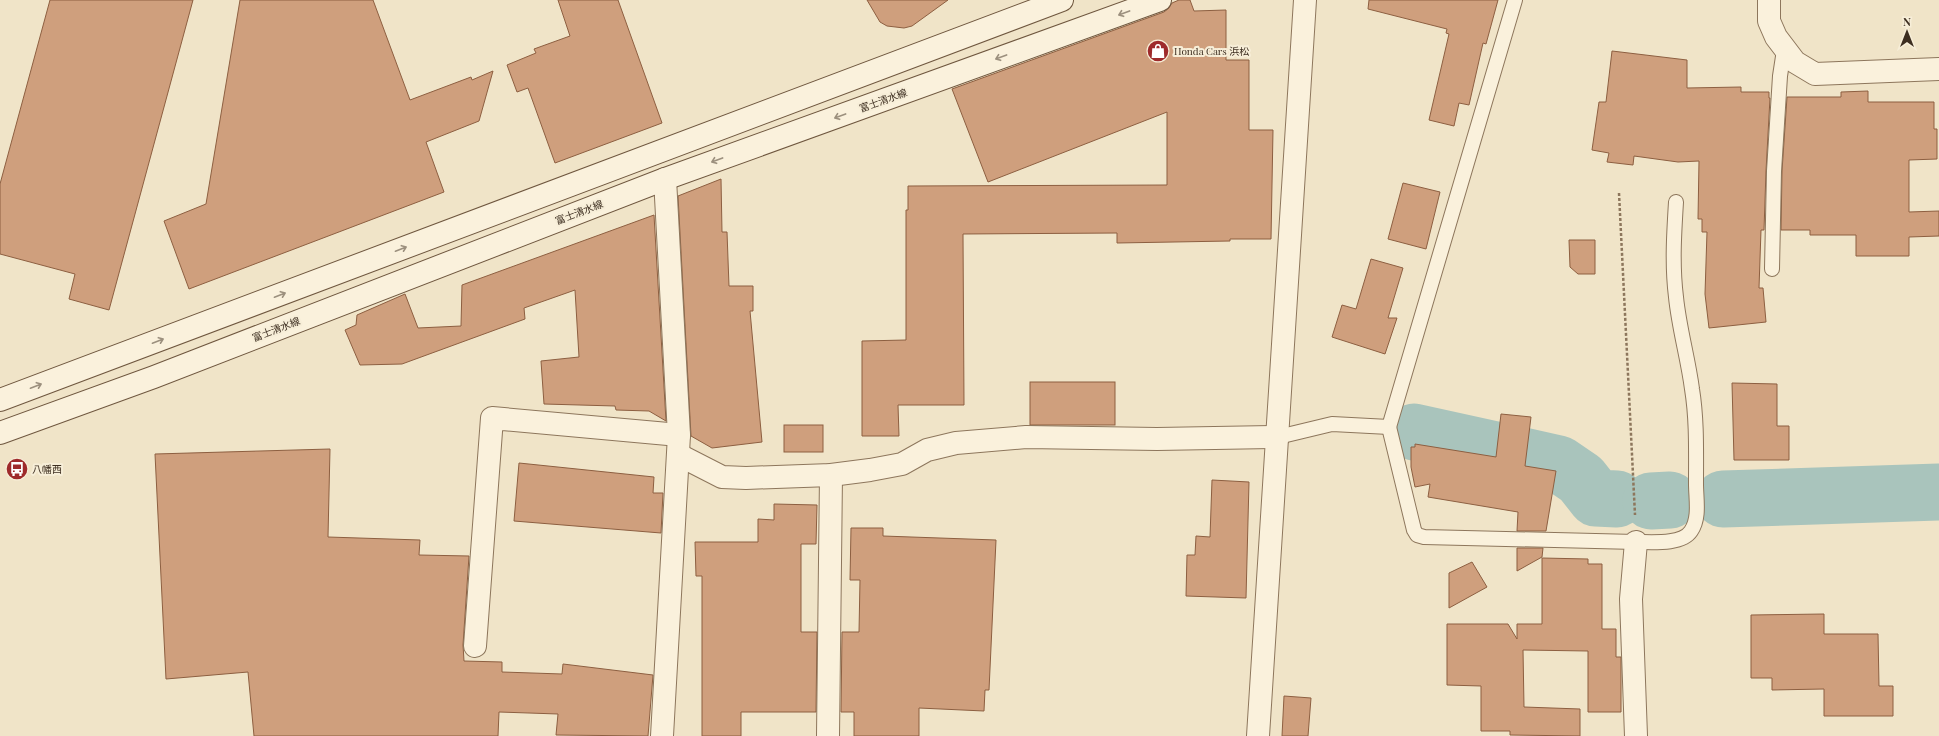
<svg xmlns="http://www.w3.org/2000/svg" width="1939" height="736" font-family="'Playfair Display','Noto Sans JP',serif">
	<rect width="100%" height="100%" fill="#f0e4c8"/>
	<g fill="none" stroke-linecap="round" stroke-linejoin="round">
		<g stroke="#a9c4bc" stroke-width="57">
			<path d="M 1414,432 L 1559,464 L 1581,479 L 1596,498 L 1617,499"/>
			<path d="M 1723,499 L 1939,492"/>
			<path d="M 1651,501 L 1670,500"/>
		</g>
	</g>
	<g fill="#cf9f7d" stroke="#8d5f41">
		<path d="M 50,0 L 193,0 L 109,310 L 69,299 L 75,274 L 0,254 L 0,184 Z"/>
		<path d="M 240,0 L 373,0 L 410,100 L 471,77 L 472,80 L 493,71 L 479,121 L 426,142 L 444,192 L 189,289 L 164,221 L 206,204 Z"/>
		<path d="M 558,0 L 618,0 L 662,123 L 555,163 L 528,88 L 517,92 L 507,65 L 536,53 L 534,49 L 570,36 Z"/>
		<path d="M 867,0 L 948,0 L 912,26 L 904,28 L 887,26 L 880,22 Z"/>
		<path d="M 1179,0 L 1190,0 L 1194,11 L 1226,10 L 1226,60 L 1249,60 L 1249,130 L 1273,130 L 1271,239 L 1230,239 L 1230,241 L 1117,243 L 1117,233 L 963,234 L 964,405 L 898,405 L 899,436 L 862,436 L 862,341 L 906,340 L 906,210 L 908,210 L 908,186 L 1167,185 L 1167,112 L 988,182 L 952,89 L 1164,12 L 1169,8 L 1172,3 Z"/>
		<path d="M 1369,0 L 1498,0 L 1486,44 L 1483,43 L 1469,105 L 1459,103 L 1454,126 L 1429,120 L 1449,34 L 1446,33 L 1447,29 L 1368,9 Z"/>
		<path d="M 1612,51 L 1687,60 L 1687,88 L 1741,87 L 1741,92 L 1769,92 L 1769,98 L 1770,98 L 1766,171 L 1764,230 L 1761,230 L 1759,288 L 1763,288 L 1766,322 L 1709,328 L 1705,294 L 1707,232 L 1702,232 L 1702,219 L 1698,219 L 1699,161 L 1678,162 L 1634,156 L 1633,165 L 1607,162 L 1609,153 L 1592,150 L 1599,102 L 1606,102 Z"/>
		<path d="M 1868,91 L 1868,102 L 1934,102 L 1934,129 L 1937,129 L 1937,159 L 1909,160 L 1909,212 L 1939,211 L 1939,236 L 1909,237 L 1909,256 L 1856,256 L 1856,235 L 1810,235 L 1810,230 L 1781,230 L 1782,171 L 1787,97 L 1841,97 L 1841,92 Z"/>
		<path d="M 721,179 L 722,232 L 727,232 L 729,286 L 753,286 L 753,311 L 750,311 L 762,442 L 712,448 L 691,436 L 678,196 Z"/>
		<path d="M 1403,183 L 1440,192 L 1426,249 L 1388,239 Z"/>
		<path d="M 654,215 L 666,421 L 649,411 L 616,410 L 615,406 L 544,404 L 541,361 L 579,357 L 575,290 L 524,308 L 525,319 L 402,364 L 360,365 L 345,330 L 356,325 L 357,315 L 405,294 L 418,328 L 461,326 L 462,285 Z"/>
		<path d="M 1569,240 L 1595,240 L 1595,274 L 1578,274 L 1570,267 Z"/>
		<path d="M 1371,259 L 1403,268 L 1388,318 L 1397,318 L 1385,354 L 1332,337 L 1342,305 L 1356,309 Z"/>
		<rect x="1030" y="382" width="85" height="43"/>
		<path d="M 1732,383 L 1777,384 L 1777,426 L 1789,426 L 1789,460 L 1734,460 Z"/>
		<path d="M 1501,414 L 1531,417 L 1525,466 L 1556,471 L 1546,531 L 1517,531 L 1518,512 L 1428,497 L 1430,484 L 1415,487 L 1411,467 L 1411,447 L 1415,447 L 1415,444 L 1496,457 Z"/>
		<rect x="784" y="425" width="39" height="27"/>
		<path d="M 330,449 L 328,537 L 420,540 L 419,555 L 469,556 L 463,645 L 464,661 L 502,662 L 502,672 L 562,674 L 563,664 L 653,675 L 648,736 L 556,735 L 558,714 L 499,712 L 498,736 L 254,736 L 248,672 L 166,679 L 155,454 Z"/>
		<path d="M 519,463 L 654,477 L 653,493 L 663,493 L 661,533 L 514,521 Z"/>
		<path d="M 1212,480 L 1249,482 L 1246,598 L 1186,596 L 1187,555 L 1195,555 L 1196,536 L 1210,537 Z"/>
		<path d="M 774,504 L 817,505 L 816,544 L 801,544 L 801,632 L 817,632 L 816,712 L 741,712 L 741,736 L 702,736 L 702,576 L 696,576 L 695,542 L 758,542 L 758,519 L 774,520 Z"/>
		<path d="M 851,528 L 883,528 L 883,536 L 996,540 L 989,690 L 985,690 L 984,711 L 919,708 L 919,736 L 854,736 L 854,712 L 841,712 L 842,632 L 859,632 L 860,580 L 850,580 Z"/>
		<path d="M 1517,548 L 1543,548 L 1542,557 L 1517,571 Z"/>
		<path d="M 1542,558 L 1588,559 L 1588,564 L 1602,564 L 1602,629 L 1616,629 L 1616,657 L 1621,657 L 1621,712 L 1588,712 L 1588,651 L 1523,650 L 1524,707 L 1580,709 L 1580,736 L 1510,735 L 1510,731 L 1481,731 L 1481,686 L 1447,685 L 1447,624 L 1508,624 L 1517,639 L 1517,624 L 1542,624 Z"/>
		<path d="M 1472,562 L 1487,587 L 1449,608 L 1449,573 Z"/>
		<path d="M 1824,614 L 1824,634 L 1878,634 L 1879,686 L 1893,686 L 1893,716 L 1824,716 L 1824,689 L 1772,690 L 1772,678 L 1751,678 L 1751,615 Z"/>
		<path d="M 1284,696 L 1311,698 L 1308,736 L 1282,736 Z"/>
	</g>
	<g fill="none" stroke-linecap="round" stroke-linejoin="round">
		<g stroke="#8d765c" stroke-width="16">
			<g id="service">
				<path d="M 1772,269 L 1774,171 L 1780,76 L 1784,50"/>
				<path d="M 1389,427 L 1414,530 L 1417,535 L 1424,537 L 1636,542 C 1651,542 1682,545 1691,531 C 1700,518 1696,499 1696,484 C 1696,452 1697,420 1692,389 C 1688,358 1679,328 1676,297 C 1672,265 1674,234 1676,202"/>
				<path d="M 1278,437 L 1332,424 L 1389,427 L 1515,0"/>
			</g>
		</g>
		<g stroke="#8d765c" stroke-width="24">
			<g id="minor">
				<path d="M 1769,0 L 1769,21 L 1776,37 L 1795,62 L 1815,74 L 1939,69"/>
				<path d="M 679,455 L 722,477 L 746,478 L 831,475 L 870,470 L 902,464 L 927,450 L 956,443 L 1026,437 L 1157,439 L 1278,437"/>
				<path d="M 475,646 L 492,418 L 679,435"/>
				<path d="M 662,736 L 679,435 L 665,179"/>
				<path d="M 828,736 L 831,475"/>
				<path d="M 1636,736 L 1631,599 L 1636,542"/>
			</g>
		</g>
		<g stroke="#8d765c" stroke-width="24">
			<path id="tertiary" d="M 1258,736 L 1305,0"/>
		</g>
		<g stroke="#6f573f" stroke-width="24">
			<g id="secondary">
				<path d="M 0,400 L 1062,0"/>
				<path d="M 0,433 L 154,377 L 665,179 L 1160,0"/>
			</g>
		</g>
		<path stroke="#8d765c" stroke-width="2.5" stroke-dasharray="3 2" stroke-linecap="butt" d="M 1619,193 L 1635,515"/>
		<use href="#service" stroke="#faf1dc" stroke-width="14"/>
		<use href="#minor" stroke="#faf1dc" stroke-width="22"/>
		<use href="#tertiary" stroke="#faf1dc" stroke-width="22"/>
		<use href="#secondary" stroke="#faf1dc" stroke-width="22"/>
	</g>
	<defs><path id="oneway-shaft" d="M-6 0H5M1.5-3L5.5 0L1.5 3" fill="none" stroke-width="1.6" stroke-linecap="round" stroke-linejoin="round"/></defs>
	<g stroke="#9c907e">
		<use href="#oneway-shaft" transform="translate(1124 13) rotate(160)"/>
		<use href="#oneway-shaft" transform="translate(1001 57) rotate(160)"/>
		<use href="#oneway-shaft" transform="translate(840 116) rotate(160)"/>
		<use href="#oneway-shaft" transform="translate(717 160) rotate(160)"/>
		<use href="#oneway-shaft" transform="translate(401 249) rotate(-21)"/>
		<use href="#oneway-shaft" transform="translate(280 295) rotate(-21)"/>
		<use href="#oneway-shaft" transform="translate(158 341) rotate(-21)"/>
		<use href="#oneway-shaft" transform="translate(36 386) rotate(-21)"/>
	</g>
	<defs>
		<g id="shop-disc" transform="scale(1.15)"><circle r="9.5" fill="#9e2a2b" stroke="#f7eed8"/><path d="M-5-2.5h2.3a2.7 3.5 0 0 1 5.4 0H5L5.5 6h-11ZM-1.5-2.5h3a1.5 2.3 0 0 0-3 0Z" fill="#fff"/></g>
		<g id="bus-disc" transform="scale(1.15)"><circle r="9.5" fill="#9e2a2b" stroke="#f7eed8"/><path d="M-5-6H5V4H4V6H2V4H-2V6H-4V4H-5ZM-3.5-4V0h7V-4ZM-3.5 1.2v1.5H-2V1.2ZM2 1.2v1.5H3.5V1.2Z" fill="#fff"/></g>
	</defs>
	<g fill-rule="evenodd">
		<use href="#shop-disc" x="1158" y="51"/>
		<use href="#bus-disc" x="17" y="469"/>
	</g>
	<g text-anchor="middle" stroke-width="4" stroke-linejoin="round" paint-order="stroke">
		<g font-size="10" fill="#3d2e20" stroke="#f7eed8" text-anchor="start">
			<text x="1174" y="55">Honda Cars 浜松</text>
			<text x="32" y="473">八幡西</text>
		</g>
		<g font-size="10" fill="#3d2e20" stroke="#f7eed8">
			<text transform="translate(883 100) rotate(-20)" y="4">富士清水線</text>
			<text transform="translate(579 212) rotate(-21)" y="4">富士清水線</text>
			<text transform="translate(276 329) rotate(-21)" y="4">富士清水線</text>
		</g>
	</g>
	<g transform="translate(1907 32)" stroke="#f7eed8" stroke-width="3" paint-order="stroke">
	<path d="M0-3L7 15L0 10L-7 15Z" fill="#3d2e20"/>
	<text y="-6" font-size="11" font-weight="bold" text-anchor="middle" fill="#3d2e20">N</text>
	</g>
</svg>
